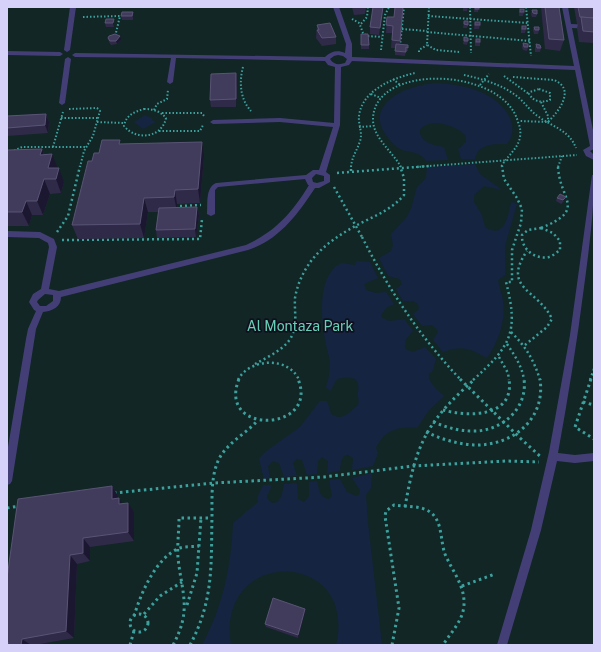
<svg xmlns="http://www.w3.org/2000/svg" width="601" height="652" font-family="'Public Sans',sans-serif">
	<rect width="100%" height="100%" fill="#110f1d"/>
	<rect fill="#122626" x="7" y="7" width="587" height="638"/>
	<g fill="#152541">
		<path d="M 438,83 C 465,85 497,92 510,118 C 514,128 513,136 507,144 C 495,144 478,143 475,159 L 461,159 L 458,149 L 466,142 L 466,136 C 457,125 429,117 420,130 C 419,142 434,146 444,147 L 448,160 L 426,161 C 419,149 405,154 397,147 C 354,109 401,85 438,83 Z"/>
		<path d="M 145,115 L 152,118 L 152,120 L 156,122 L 143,129 L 134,122 Z"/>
		<path d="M 475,164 L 480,174 L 502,190 L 484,186 L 474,195 L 474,202 L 482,215 L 485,227 C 504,240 508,216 511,203 L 513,202 L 517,204 L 505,246 L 505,275 L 498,280 C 499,287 502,294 503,301 C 506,321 498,342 487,358 C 469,348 463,345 443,352 L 433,340 L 438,332 L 437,329 L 432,325 L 422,326 L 413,314 L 419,309 L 418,304 L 413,301 L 403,301 L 396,289 L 402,284 L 400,279 L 388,276 L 379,258 L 391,251 L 393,245 L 391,234 L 406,218 L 411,209 L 417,187 L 426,178 L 427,167 Z"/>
		<path d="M 356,261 L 370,262 L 378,278 L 364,284 L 366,290 L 376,293 L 386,292 L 394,304 L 386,308 L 381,315 L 382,318 L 390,321 L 404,319 L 413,331 L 406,339 L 405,349 L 413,352 L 425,347 L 436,359 L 432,372 L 429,373 C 427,382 438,390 444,396 L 429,410 L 417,428 C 399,426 384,430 376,448 L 378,453 L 373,466 L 352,470 L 353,458 L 348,455 L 344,456 L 341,461 L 340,471 L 327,473 L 328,461 L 322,457 L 318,461 L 317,474 L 307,475 L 302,460 L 296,459 L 293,463 L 297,476 L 284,477 L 279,463 L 273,461 L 268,466 L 270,478 L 264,479 L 259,459 L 265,452 L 300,427 L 320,401 L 327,401 L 331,414 C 342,422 350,412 358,405 C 360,400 357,397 358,392 C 361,376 350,376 337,379 L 330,391 L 326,387 C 329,379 330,371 330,363 C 329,354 326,347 325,339 C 321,318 317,273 342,263 L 355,265 Z"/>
		<path d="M 372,473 L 371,488 L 366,495 L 368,523 L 382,645 L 336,645 C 359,549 215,545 231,645 L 202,645 C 223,606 231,567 233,523 L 258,502 L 257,498 L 263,485 L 272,485 L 267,496 C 268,502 274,506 279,500 C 282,497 283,489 284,484 L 297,483 L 298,499 L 304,502 L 309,496 L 309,482 L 317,481 C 319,489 319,498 329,499 L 332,496 L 329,480 L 340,479 L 347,492 L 356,496 L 359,495 L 360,490 L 352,478 Z"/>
	</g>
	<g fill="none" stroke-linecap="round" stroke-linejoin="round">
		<g stroke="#3ca19d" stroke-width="2" stroke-dasharray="1.5 2" stroke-linecap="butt">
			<path d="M 368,7 L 367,17 L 360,25 L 363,33 L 367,36 L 382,37"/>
			<path d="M 429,7 L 427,45 L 436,50 L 460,52"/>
			<path d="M 470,7 L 471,53"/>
			<path d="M 521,7 L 526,7"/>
			<path d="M 526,7 L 531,56"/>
			<path d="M 428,16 L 528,23"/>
			<path d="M 83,17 L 120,16 L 115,37"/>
			<path d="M 352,19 L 361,24"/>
			<path d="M 402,29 L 427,31"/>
			<path d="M 427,32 L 530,41"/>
			<path d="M 400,46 L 404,7"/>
			<path d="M 381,50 L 385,15 L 389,7"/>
			<path d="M 419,52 L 419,50 L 427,45"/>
			<path d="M 243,67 C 239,82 240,99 251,111"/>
			<path d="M 464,75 C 483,79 503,85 518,97 C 526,104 531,112 539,117 C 553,127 569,130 576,148"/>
			<path d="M 504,76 L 529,94"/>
			<path d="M 513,77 L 554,80 C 576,89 559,111 548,122 L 520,121"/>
			<path d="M 393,79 L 400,85"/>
			<path d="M 480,85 L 489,74"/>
			<path d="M 539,89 L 550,93 L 550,100 C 541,103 534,102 529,94 L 530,92 Z"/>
			<path d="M 371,94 L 381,98"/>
			<path d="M 541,102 L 548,116 L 548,122"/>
			<path d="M 69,109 L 97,108 L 100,111 L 93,136 L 84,151 L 80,167"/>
			<path d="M 144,109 C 153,109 160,111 166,118 C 162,138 136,141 124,126 C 126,115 134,112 144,109 Z"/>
			<path d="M 154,110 L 157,104 L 167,99 L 168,90"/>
			<path d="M 162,113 L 202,113 L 204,116"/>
			<path d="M 61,118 L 98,118"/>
			<path d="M 97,122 L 123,123"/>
			<path d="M 359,127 L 373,126"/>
			<path d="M 159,131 L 200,131 L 203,125"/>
			<path d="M 53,147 L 63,112"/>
			<path d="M 11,152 L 22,147 L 85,147"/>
			<path d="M 351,167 C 352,156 357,151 360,141 C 363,133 358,124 359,116 C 362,90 393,78 415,73"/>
			<path d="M 401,167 C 392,151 372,137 373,118 C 376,62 504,68 518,122 C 520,127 521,131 520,137 C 518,149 507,156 501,167"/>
			<path d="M 416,167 L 577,155"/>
			<path d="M 558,167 L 562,156"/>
		</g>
		<g stroke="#3ca19d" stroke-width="2.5" stroke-dasharray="2 3" stroke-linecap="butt">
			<path d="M 351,171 L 351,166"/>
			<path d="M 337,173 L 429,166"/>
			<path d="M 334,187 L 362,237"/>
			<path d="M 180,206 L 201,205"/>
			<path d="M 541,228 L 553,233 L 560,241 L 560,250 C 557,252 553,256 549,257 C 535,260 521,249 522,235 L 528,230 Z"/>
			<path d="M 541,228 C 588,209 559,200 558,166"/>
			<path d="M 57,232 L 68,216 L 80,166"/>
			<path d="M 62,240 L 200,239 L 202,219"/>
			<path d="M 511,332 C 526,347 534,360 540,380"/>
			<path d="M 507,344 C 515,356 522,366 524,380"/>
			<path d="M 525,345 L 547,327 L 552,319 C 538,289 501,289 527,251"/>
			<path d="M 499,357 L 508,373 L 509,380"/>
			<path d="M 255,364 C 266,358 279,352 288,342 C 299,328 294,314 295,298 C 297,286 302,274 309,264 C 321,246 342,233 361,223 C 377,215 392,209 404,195 L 404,178 L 400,166"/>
			<path d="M 238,380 C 249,358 289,356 299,380"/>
			<path d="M 473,380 C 511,346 519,332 506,282 L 512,282 L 512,250 L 521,223 L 522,209 L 517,198 L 504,179 L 502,166"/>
			<path d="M 590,380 L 594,369"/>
		</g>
		<g stroke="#3ca19d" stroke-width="3" stroke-dasharray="2.5 3.5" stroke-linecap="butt">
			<path d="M 239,379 C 216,436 320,432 298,379"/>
			<path d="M 591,379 L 575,427 L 594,439"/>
			<path d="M 583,402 L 594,405"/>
			<path d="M 443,410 C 468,417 515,418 509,379"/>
			<path d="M 433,422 C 446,427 458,431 472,431 C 501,432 528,409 524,379"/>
			<path d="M 426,432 C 441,439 457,444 474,445 C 512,446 546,420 540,379"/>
			<path d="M 520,438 L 541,457"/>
			<path d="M 114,493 L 214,483 L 324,477 L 413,466 L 507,461 L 539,462"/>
			<path d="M 405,507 C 416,444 426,422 475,379"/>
			<path d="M 7,508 L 20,506"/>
			<path d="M 462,586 L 495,574"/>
			<path d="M 187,605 L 197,573 L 201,518"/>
			<path d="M 144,614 L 160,596 L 182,582"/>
			<circle cx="139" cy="623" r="9"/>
			<path d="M 134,616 C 141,593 156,557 180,548 C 186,546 193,547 199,546"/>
			<path d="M 130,645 L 134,631"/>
			<path d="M 173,645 C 192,610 182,594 178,558 C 177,545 179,531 179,518 L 211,518"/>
			<path d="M 190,645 C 214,600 211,564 212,515 C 212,498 211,477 218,461 C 226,443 246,434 258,420"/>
			<path d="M 392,645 L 399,608 L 385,516 L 386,511 L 394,505 C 405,507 420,505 430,512 C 443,521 440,541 445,554 C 452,571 465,585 464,605 C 463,621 451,632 443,645"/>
		</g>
		<g fill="#433f76" fill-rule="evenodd">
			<path d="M 70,7 L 76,7 L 70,50 L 67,52 L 64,50 Z"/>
			<path d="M 333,7 L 339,7 L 352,44 L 352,57 L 574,66 L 562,7 L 568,7 L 571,24 L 594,25 L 594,29 L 572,28 L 594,135 L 594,149 L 590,151 L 594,155 L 594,160 L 586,156 L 583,150 L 590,146 L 575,70 L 352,61 L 349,65 L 341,67 L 340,125 L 326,172 L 330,175 L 330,182 L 319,188 L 315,188 C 298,214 279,240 248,250 L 61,297 C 61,307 52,311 43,312 L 36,329 L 12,481 L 10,484 L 7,485 L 7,453 L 26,339 L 28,329 L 36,311 L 34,310 L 29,302 L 33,294 L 41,289 L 49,247 L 48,243 L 39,238 L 7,237 L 7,231 L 40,232 L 54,239 L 57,247 L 49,289 L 59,291 L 246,245 C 276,231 292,213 309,185 L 308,185 L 305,179 L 218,187 L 215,190 L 215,214 L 211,216 L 207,214 C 208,204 205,188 216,183 L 306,175 L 313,170 L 319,170 L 333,127 L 280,122 L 213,124 L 210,122 L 213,120 L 280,118 L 334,123 L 335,67 L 328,65 L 325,61 L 176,58 L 173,82 L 170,84 L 167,82 L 171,58 L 75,57 L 72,55 L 75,53 L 325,57 C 331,51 338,50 345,53 L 346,44 ZM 338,55 L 343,56 L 347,59 L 345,63 C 339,65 334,65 330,59 L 334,56 ZM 316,174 L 324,176 L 324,181 L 317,183 L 313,182 L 312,178 ZM 45,294 L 53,295 L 53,301 L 46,306 L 40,306 L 37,302 L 38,300 Z"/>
			<path d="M 7,51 L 60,52 L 63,54 L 60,56 L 7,55 Z"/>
			<path d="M 68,57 L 71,59 L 65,103 L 62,105 L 59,103 L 65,59 Z"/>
			<path d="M 592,175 L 594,175 C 594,213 589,249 584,287 C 577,342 568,398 558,453 L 575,455 L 594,453 L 594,461 L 575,463 L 557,461 L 541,530 L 507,645 L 497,645 L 531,530 L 549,452 L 570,335 Z"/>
		</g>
		<path stroke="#3ca19d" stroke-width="2.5" stroke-dasharray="2 3" stroke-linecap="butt" d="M 362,237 C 389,290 420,337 461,380"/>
		<path stroke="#3ca19d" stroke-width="3" stroke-dasharray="2.5 3.5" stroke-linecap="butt" d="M 460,379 L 520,438"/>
	</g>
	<g fill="#302a49">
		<path d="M 352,7 L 366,7 L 365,14 L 354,15 Z"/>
		<path d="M 383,7 L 379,35 L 370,34 L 370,27 Z"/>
		<path d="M 403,7 L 400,45 L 408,45 L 408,51 L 406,51 L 405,56 L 395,55 L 395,48 L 391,48 L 392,33 L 386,33 L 387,17 L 394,17 Z"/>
		<path d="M 463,7 L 468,7 L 467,11 L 463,11 Z"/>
		<path d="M 475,7 L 479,7 L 478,12 L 474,12 Z"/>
		<path d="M 541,7 L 559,7 L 564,40 L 560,51 L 545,49 Z"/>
		<path d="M 574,7 L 594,7 L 594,43 L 579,42 L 577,28 L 578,24 L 577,24 Z"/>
		<path d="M 520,9 L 524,12 L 523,16 L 519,16 L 519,12 Z"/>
		<path d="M 532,10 L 537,14 L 536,17 L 532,17 L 531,14 Z"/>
		<path d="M 133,12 L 133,20 L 122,20 L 121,16 Z"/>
		<path d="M 464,21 L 468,25 L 467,28 L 463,28 Z"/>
		<path d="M 475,22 L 480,25 L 479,29 L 474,29 Z"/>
		<path d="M 105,23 L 114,23 L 114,27 L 106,27 Z"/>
		<path d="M 317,25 L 336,37 L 336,44 L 322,46 L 316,38 Z"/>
		<path d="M 522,26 L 526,29 L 525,33 L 521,33 L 521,29 Z"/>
		<path d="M 534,27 L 539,30 L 538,34 L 534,34 L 533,30 Z"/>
		<path d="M 361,34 L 369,45 L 369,49 L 361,49 Z"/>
		<path d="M 464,37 L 468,41 L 467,45 L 463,44 Z"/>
		<path d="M 108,38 L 121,40 L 117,44 L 111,45 L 109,42 Z"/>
		<path d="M 476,39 L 480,42 L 480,46 L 475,46 L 475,42 Z"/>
		<path d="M 523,43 L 528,47 L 527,51 L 523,50 L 522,47 Z"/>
		<path d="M 536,44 L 541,48 L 540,52 L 535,52 L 535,48 Z"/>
		<path d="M 237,81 L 236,107 L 211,107 L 210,100 Z"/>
		<path d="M 46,114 L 49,122 L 48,133 L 7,136 L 7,116 Z"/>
		<path d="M 121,144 L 204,157 L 200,203 L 177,204 L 177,208 L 197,207 L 199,215 L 196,237 L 157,238 L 156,230 L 158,212 L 148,212 L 144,238 L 78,239 L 72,225 L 92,161 L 99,153 Z"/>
		<path d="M 42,149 L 44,154 L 57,168 L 64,182 L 61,193 L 50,194 L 43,215 L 32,215 L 29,226 L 7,226 L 7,152 Z"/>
		<path d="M 557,198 L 564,201 L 561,204 L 556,201 Z"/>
		<path d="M 112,486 L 118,496 L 118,498 L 122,504 L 134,512 L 134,541 L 90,547 L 90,561 L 77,564 L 74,638 L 34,645 L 7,645 L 7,578 Z"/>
		<path d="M 305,612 L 298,638 L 266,627 L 265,624 Z"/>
	</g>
	<g fill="#1c1730">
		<path d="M 114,19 L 114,27 L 113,23 Z"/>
		<path d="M 120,36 L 121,40 L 117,44 L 116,41 Z"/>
		<path d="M 236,73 L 237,81 L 236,107 Z"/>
		<path d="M 46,114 L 49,122 L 48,133 L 45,125 Z"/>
		<path d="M 202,142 L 204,157 L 200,203 L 198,189 Z"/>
		<path d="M 42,149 L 47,164 L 40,155 Z"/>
		<path d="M 52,154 L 58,169 L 48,168 Z"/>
		<path d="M 59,168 L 64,182 L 61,193 L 56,179 Z"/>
		<path d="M 44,179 L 50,194 L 43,215 L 37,201 Z"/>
		<path d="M 175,190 L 177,204 L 177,211 L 174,197 Z"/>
		<path d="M 144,198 L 148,212 L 144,238 L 140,224 Z"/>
		<path d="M 26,201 L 32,215 L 29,226 L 22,212 Z"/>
		<path d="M 197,207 L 199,215 L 196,237 L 195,229 Z"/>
		<path d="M 112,486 L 118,496 L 118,509 L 112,499 Z"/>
		<path d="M 119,498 L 125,508 L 119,504 Z"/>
		<path d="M 128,503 L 134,512 L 134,541 L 128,532 Z"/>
		<path d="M 83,538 L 90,547 L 90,561 L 83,553 Z"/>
		<path d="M 70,555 L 77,564 L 74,638 L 66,631 Z"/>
		<path d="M 305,609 L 305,612 L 298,638 L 298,635 Z"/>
		<path d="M 22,639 L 31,645 L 21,645 Z"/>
	</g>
	<g fill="#423c5c" stroke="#595375">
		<path d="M 373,7 L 383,7 L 380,28 L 370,27 Z"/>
		<path d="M 395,7 L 403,7 L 400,41 L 392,40 L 393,26 L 386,25 L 387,17 L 394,17 Z"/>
		<rect x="475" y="7" width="4" height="2"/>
		<path d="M 545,7 L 559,7 L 564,40 L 549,39 Z"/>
		<path d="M 578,7 L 594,7 L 594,18 L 580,17 Z"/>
		<rect x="520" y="9" width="4" height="3"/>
		<path d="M 532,10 L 537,10 L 537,14 L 533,13 Z"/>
		<path d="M 122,12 L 133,12 L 132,16 L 121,16 Z"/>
		<path d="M 581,17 L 594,18 L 594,32 L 583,31 Z"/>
		<path d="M 106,19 L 114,19 L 113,23 L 105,23 Z"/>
		<path d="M 464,21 L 468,21 L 468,25 L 464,24 Z"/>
		<rect x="475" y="22" width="5" height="3"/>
		<path d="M 330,23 L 336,37 L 322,38 L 317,30 L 319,30 L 317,25 Z"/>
		<rect x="522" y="26" width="4" height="3"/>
		<path d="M 534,27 L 539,27 L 539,30 L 535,30 Z"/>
		<path d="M 115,34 L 120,36 L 116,41 L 110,41 L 108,38 L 109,36 Z"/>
		<path d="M 361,34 L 368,34 L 369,45 L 361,45 Z"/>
		<path d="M 464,37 L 468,38 L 468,41 L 464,41 Z"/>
		<rect x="476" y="39" width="4" height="3"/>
		<path d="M 523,43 L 528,44 L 528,47 L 524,47 Z"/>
		<path d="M 396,44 L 408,45 L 408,48 L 406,47 L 406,52 L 395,51 Z"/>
		<path d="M 536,44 L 540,45 L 541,48 L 537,48 Z"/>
		<path d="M 236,73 L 236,99 L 210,100 L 211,74 Z"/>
		<path d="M 46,114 L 45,125 L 7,128 L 7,116 Z"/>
		<path d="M 102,140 L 120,140 L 119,144 L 202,142 L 198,189 L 175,190 L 174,197 L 144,198 L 140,224 L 72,225 L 88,161 L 92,161 L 94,153 L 99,153 Z"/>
		<path d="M 42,149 L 40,155 L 52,154 L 48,168 L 59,168 L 56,179 L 44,179 L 37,201 L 26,201 L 22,212 L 7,212 L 7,152 L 8,150 Z"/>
		<path d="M 560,194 L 566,197 L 563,200 L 557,198 Z"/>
		<path d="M 197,207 L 195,229 L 156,230 L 159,208 Z"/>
		<path d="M 112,486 L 112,499 L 119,498 L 119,504 L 128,503 L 128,532 L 83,538 L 83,553 L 70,555 L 66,631 L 22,639 L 21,645 L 8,645 L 8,642 L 7,642 L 7,578 L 18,499 Z"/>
		<path d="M 273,598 L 305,609 L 298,635 L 265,624 Z"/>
	</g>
	<g text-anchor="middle" stroke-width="3.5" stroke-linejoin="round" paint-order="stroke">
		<g font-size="14" fill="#67cfb7" stroke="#110f1d">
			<text x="300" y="331">Al Montaza Park</text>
		</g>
	</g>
	<rect width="601" height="652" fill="none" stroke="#d6d1f9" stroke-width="16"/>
</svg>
